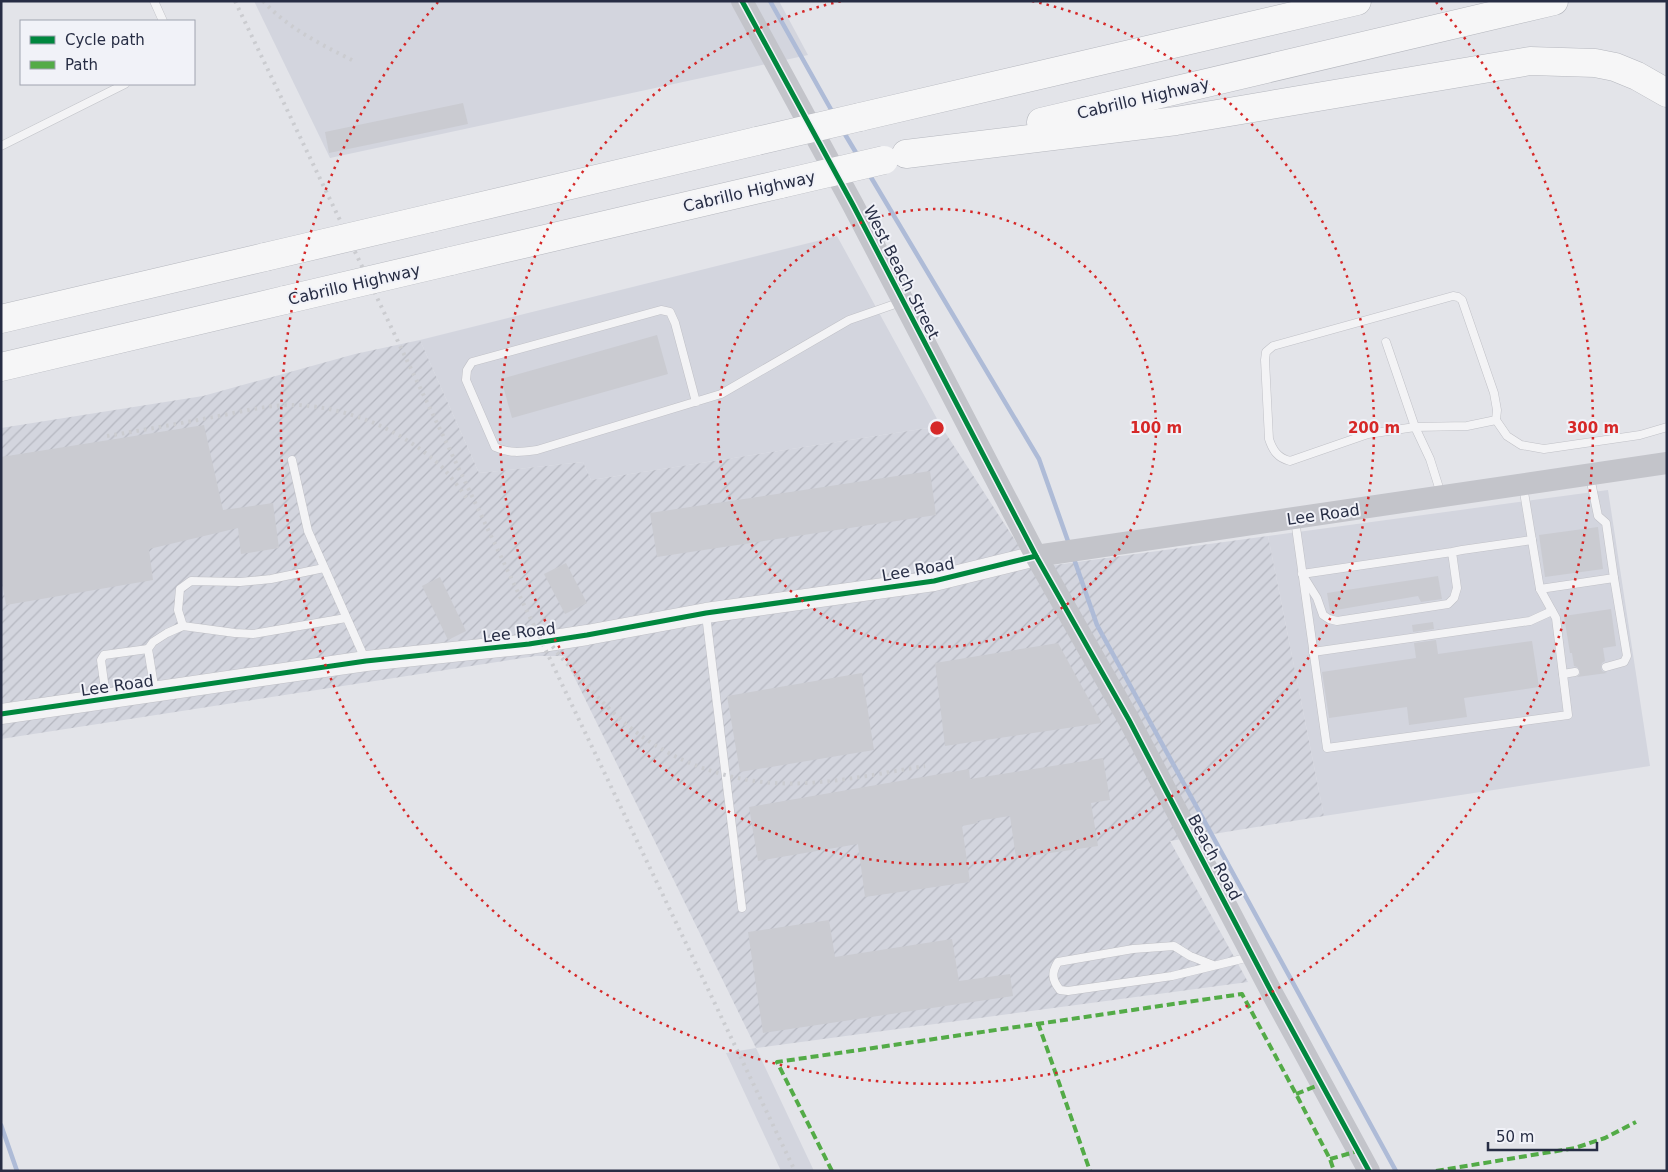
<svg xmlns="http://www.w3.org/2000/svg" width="1668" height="1172" font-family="'DejaVu Sans',sans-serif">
	<defs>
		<pattern id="industrial-furrows" width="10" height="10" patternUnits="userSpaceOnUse" patternTransform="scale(1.25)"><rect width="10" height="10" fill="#d3d5de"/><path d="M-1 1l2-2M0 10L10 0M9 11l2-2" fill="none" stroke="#b5b7c0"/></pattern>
	</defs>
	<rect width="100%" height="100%" fill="#e3e4e9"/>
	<g fill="#d3d5de">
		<path d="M 254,1 L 779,1 L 808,55 L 330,158 Z"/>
		<path d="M 837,236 L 941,426 L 591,480 L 583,462 L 479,473 L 420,340 Z"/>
		<path d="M 1608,490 L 1650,766 L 1324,816 L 1268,536 Z"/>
		<path d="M 756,1048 L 814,1171 L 781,1171 L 726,1053 Z"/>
	</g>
	<path fill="url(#industrial-furrows)" d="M 420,340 L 479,473 L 583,462 L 591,480 L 941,426 L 1033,568 L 1268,536 L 1324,816 L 1170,841 L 1248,982 L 756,1048 L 564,656 L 536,656 L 1,739 L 1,428 L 203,396 L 355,354 Z"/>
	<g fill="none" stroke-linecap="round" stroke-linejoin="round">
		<g stroke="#aebbd7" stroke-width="4.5">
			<path d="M 770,1 L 833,113"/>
			<path d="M 843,131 L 858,156"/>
			<path d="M 869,174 L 1039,459 L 1069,544"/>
			<path d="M 1073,556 L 1097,625 L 1396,1171"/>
			<path d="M 1,1125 L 17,1171"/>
		</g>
	</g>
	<g fill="#cacbd1">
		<path d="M 463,103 L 468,124 L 329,153 L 325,132 Z"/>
		<path d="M 657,335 L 668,374 L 512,418 L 501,379 Z"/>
		<path d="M 204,425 L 223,510 L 273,503 L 279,548 L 241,554 L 238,528 L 149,549 L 153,580 L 6,605 L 1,577 L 1,457 Z"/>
		<path d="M 930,471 L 936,515 L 657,557 L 650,513 Z"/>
		<path d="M 1598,527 L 1603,569 L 1545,577 L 1539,535 Z"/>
		<path d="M 566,563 L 587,603 L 565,614 L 544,574 Z"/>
		<path d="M 1438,576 L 1442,599 L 1421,602 L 1418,596 L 1330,611 L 1327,593 Z"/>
		<path d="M 440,577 L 466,631 L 448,640 L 422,586 Z"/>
		<path d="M 1611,609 L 1616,646 L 1603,648 L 1605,661 L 1602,663 L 1601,668 L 1602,671 L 1607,673 L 1577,677 L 1580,674 L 1580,671 L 1577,667 L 1574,666 L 1572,653 L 1570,653 L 1564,616 Z"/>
		<path d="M 1433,622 L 1434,629 L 1413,632 L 1412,625 Z"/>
		<path d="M 1436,640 L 1438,654 L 1532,641 L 1539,687 L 1464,698 L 1467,717 L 1409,725 L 1407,707 L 1329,718 L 1322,672 L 1416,658 L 1414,643 Z"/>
		<path d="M 1058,643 L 1102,723 L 945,746 L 935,663 Z"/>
		<path d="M 862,673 L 874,750 L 740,772 L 727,696 Z"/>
		<path d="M 1103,758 L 1110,800 L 1091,803 L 1098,846 L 1016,858 L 1010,816 L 977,821 L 978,823 L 962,826 L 970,882 L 865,897 L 858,844 L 758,861 L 749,807 L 969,769 L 970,779 Z"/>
		<path d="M 829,920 L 835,957 L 952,939 L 959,981 L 1010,974 L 1013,996 L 763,1033 L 748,932 Z"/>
	</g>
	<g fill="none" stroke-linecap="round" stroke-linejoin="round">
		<g stroke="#c0c1c7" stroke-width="9">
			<g id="service">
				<path d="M 154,1 L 163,21"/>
				<path d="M 1,146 L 125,84"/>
				<path d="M 1453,296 L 1458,297 L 1462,300 L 1494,393 L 1497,410 L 1496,420 L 1467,426 L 1415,427 L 1368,434 L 1290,461 C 1278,458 1273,451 1269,439 L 1265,360 L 1266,352 L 1273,346 Z"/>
				<path d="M 1386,342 L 1415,427 L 1430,459 L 1441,494"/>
				<path d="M 696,402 L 675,323 L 670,312 L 661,310 L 472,362 L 467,370 L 466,380 L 495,447 C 510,454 522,452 537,450 L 721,394 L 849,320 L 901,302"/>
				<path d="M 1496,420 L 1507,436 L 1521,445 L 1544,449 L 1640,435 L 1667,427"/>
				<path d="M 292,460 L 308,531 L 365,659"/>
				<path d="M 1295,520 L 1327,748 L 1568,715 L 1556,618 L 1540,589 L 1523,486"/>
				<path d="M 1452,552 L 1457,588 L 1454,598 L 1448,604 L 1337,621 L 1329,619 L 1323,615 L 1317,598 L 1302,574 L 1452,552 L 1462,550 L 1532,540"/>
				<path d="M 1540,589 L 1614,578 L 1606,523 L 1598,516 L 1590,477"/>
				<path d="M 706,615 L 742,908"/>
				<path d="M 183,626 L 178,610 L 180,589 L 191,581 L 240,582 L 271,579 L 324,568"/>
				<path d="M 1313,652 L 1530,621 L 1552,611"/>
				<path d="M 1606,667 L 1624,662 L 1627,656 L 1614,578"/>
				<path d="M 1563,674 L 1575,672"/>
				<path d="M 155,692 L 148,649 L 153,642 L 167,633 L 183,626 L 235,633 L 253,634 L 346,618"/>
				<path d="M 106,697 L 101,660 L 104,655 L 148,649"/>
				<path d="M 1213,965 L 1190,956 L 1174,946 L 1133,949 L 1058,962 C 1051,973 1052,980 1060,990 L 1068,991 L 1172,976 L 1250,957"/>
			</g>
		</g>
		<g stroke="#c0c1c7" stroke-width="21">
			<path id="tertiary" d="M 1,714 L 366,661 L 529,644 L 587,635 L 706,613 L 934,581 L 1036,556"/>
		</g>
		<g stroke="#b5b7be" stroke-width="29">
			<g id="motorway">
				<path d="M 860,117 L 1357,1"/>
				<path d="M 1041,122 L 1554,1"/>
				<path d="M 906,154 L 1176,121 L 1530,61 L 1595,63 L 1615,67 L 1637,76 L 1667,93"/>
				<path d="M 431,218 L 757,141"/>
				<path d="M 451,261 L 781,184"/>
				<path d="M 1,319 L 265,257"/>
				<path d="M 1,367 L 285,300"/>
			</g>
		</g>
		<use href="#service" stroke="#f3f3f5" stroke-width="8"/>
		<use href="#tertiary" stroke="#f3f3f5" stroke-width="20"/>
		<g stroke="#c3c4ca" stroke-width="22">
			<path d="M 742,1 L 853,205 L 1036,556 L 1129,720 L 1272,993 L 1369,1171"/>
			<path d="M 1036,556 L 1667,463"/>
		</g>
		<use href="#motorway" stroke="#f6f6f7" stroke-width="28"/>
		<g stroke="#cbccd0" stroke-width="4" stroke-dasharray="2.5 5" stroke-linecap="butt">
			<path d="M 235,1 L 795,1171"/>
			<path d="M 263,1 C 288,28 320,44 352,60"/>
			<path d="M 107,436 C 144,430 182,423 219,416 C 249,410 280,402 310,406 C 360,412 407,434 443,468 C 452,478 461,490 469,501"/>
			<path d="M 544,634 C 554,650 567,664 580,678 C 599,698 617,719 640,735 C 678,763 727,780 774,783 C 824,786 875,774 925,766"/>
		</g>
		<g stroke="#b5b7be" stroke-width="29" stroke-linecap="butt">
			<g id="motorway-bridge">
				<path d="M 757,141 L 860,117"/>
				<path d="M 781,184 L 884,160"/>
				<path d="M 265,257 L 431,218"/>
				<path d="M 285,300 L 451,261"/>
			</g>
		</g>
		<use href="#motorway-bridge" stroke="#f6f6f7" stroke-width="28"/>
		<g stroke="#53ab47" stroke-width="4" stroke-dasharray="8 4" stroke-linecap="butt">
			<path d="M 1038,1023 L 1090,1171"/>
			<path d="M 1296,1094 L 1321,1084"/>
			<path d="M 1330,1159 L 1358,1151"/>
			<path d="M 832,1171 L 777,1062 L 1242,994 L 1296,1094 L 1330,1159 L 1334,1171"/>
			<path d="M 1436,1171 L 1575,1148 L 1605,1138 L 1636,1122"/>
		</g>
		<g stroke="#f1f2f8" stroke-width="8">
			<g id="cycleway">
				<path d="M 742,1 L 853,205 L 1036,556 L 1129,720 L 1272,993 L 1369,1171"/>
				<path d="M 1,714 L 366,661 L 529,644 L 587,635 L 706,613 L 934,581 L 1036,556"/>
			</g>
		</g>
		<use href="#cycleway" stroke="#00873e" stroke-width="5"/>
	</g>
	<g fill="none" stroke="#d62828" stroke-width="2.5" stroke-dasharray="2.5 5">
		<circle cx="937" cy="428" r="219"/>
		<path d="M1032 1A437 437 0 1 1 842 1"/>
		<path d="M1436 2A656 656 0 1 1 438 2"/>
	</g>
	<g text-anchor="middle" stroke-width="4" stroke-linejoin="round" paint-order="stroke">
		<g font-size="16" fill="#272d44" stroke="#f1f2f8">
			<text transform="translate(1143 98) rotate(-13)" y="6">Cabrillo Highway</text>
			<text transform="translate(749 191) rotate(-13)" y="6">Cabrillo Highway</text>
			<text transform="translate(902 272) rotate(63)" y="6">West Beach Street</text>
			<text transform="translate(354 284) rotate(-13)" y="6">Cabrillo Highway</text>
			<text transform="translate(1323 514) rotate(-8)" y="6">Lee Road</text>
			<text transform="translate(918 569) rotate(-10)" y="6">Lee Road</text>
			<text transform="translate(519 632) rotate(-7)" y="6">Lee Road</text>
			<text transform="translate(117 685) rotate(-8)" y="6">Lee Road</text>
			<text transform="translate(1215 857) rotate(62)" y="6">Beach Road</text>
		</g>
	</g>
	<circle cx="937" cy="428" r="8" fill="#d62828" stroke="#f1f2f8" stroke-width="2.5"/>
	<g font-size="15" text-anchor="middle" font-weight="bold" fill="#d62828" stroke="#f1f2f8" stroke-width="4" stroke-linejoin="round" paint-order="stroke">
		<text x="1156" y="433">100 m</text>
		<text x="1374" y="433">200 m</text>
		<text x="1593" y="433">300 m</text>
	</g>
	<rect width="1668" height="1172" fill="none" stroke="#272d44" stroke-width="5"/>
	<rect x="20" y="20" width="175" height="65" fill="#f1f2f8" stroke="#a0a3b0"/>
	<rect x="30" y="36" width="25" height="8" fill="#00873e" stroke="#a0a3b0"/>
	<text x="65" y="45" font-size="15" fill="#272d44">Cycle path</text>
	<rect x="30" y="61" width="25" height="8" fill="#53ab47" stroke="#a0a3b0"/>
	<text x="65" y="70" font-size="15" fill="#272d44">Path</text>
	<path d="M1488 1142v8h109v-8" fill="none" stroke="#272d44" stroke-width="2.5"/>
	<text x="1496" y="1142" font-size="15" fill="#272d44" stroke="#f1f2f8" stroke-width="4" paint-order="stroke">50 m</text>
</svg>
